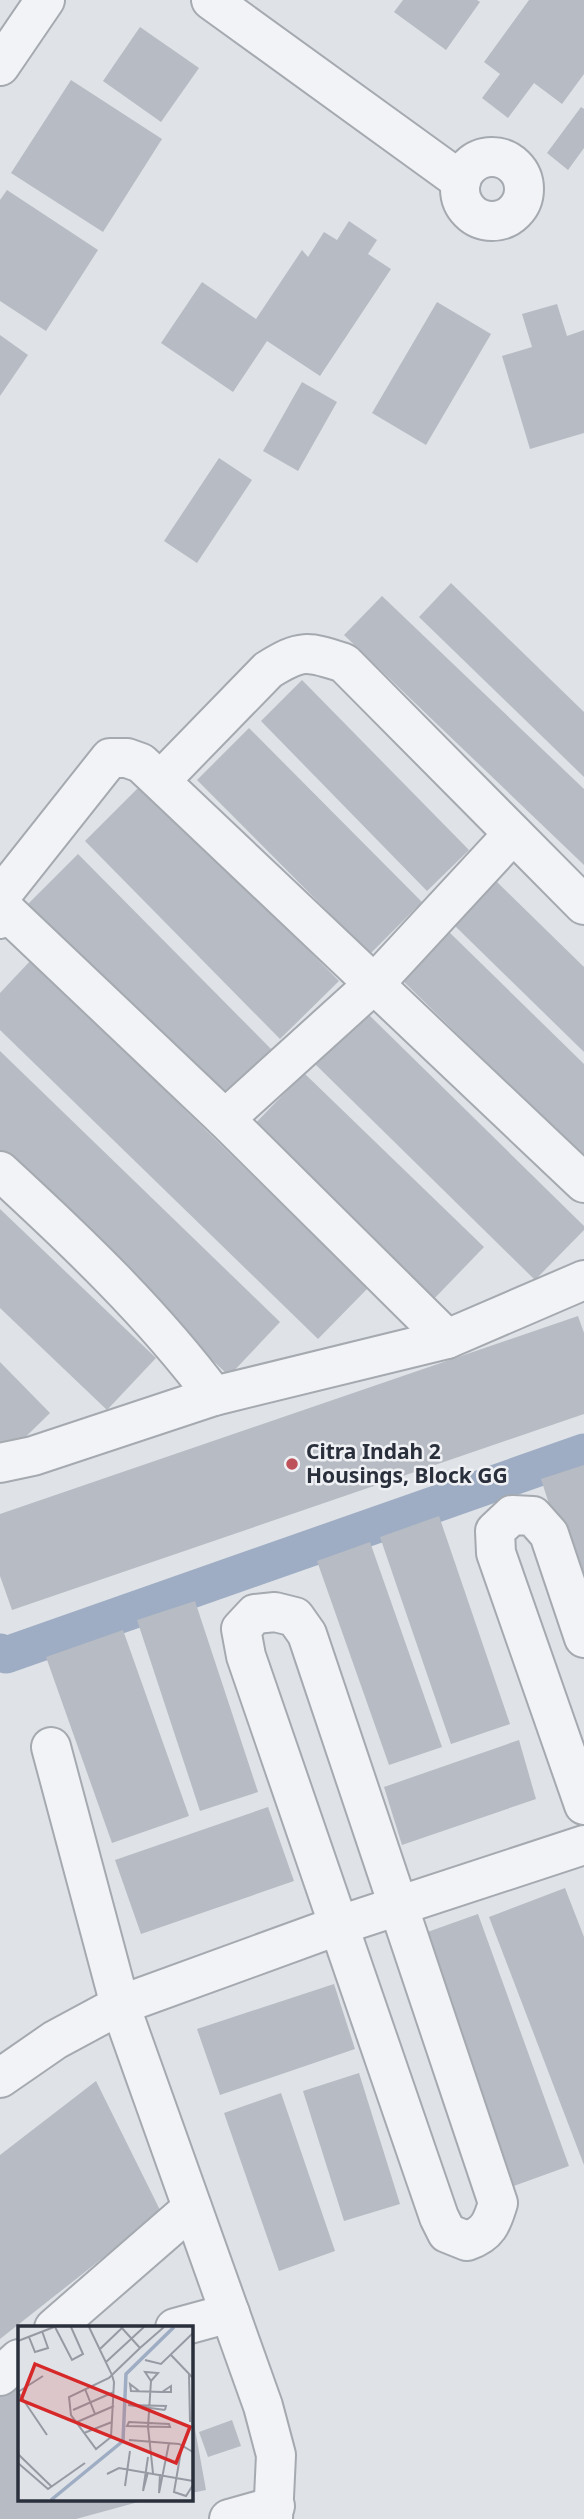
<svg xmlns="http://www.w3.org/2000/svg" width="584" height="2519" font-family="'Noto Sans',sans-serif">
	<rect width="100%" height="100%" fill="#dfe2e7"/>
	<g fill="none" stroke-linecap="round" stroke-linejoin="round">
		<path stroke="#9eadc3" stroke-width="37" d="M 0,1652 L 6,1655 L 584,1452"/>
	</g>
	<g fill="#b7bbc3">
		<path d="M 403,0 L 477,0 L 480,2 L 446,50 L 394,12 Z"/>
		<path d="M 529,0 L 584,0 L 584,74 L 562,104 L 534,83 L 508,118 L 482,98 L 500,74 L 484,62 Z"/>
		<path d="M 140,27 L 199,68 L 161,122 L 103,81 Z"/>
		<path d="M 71,80 L 162,139 L 103,232 L 11,173 Z"/>
		<path d="M 581,107 L 584,109 L 584,148 L 568,170 L 547,153 Z"/>
		<path d="M 7,190 L 98,250 L 46,331 L 0,301 L 0,200 Z"/>
		<path d="M 349,221 L 377,240 L 368,254 L 391,269 L 320,376 L 267,341 L 233,392 L 161,343 L 202,282 L 256,319 L 302,250 L 308,257 L 324,232 L 337,240 Z"/>
		<path d="M 437,302 L 491,334 L 426,445 L 372,413 Z"/>
		<path d="M 557,304 L 567,336 L 584,330 L 584,433 L 530,449 L 502,356 L 532,347 L 522,314 Z"/>
		<path d="M 0,335 L 28,355 L 0,396 Z"/>
		<path d="M 302,382 L 337,402 L 298,471 L 263,451 Z"/>
		<path d="M 219,458 L 252,480 L 197,563 L 164,541 Z"/>
		<path d="M 451,583 L 584,712 L 584,777 L 419,617 Z"/>
		<path d="M 382,596 L 584,789 L 584,865 L 344,635 Z"/>
		<path d="M 302,680 L 469,850 L 427,891 L 261,721 Z"/>
		<path d="M 249,728 L 422,902 L 370,954 L 197,780 Z"/>
		<path d="M 143,783 L 339,981 L 280,1039 L 85,841 Z"/>
		<path d="M 78,854 L 271,1049 L 219,1100 L 27,905 Z"/>
		<path d="M 495,880 L 584,967 L 584,1052 L 453,924 Z"/>
		<path d="M 446,929 L 584,1064 L 584,1158 L 399,977 Z"/>
		<path d="M 31,960 L 368,1288 L 318,1339 L 0,1030 L 0,993 Z"/>
		<path d="M 366,1012 L 584,1226 L 584,1230 L 535,1280 L 315,1064 Z"/>
		<path d="M 0,1051 L 280,1322 L 229,1376 L 0,1156 Z"/>
		<path d="M 304,1073 L 484,1247 L 430,1303 L 250,1129 Z"/>
		<path d="M 0,1209 L 156,1358 L 107,1410 L 0,1308 Z"/>
		<path d="M 578,1316 L 584,1333 L 584,1414 L 12,1610 L 0,1576 L 0,1514 Z"/>
		<path d="M 0,1362 L 50,1413 L 3,1459 L 0,1457 Z"/>
		<path d="M 584,1465 L 584,1610 L 583,1610 L 541,1479 Z"/>
		<path d="M 439,1516 L 510,1724 L 451,1744 L 380,1537 Z"/>
		<path d="M 370,1542 L 442,1747 L 389,1765 L 317,1561 Z"/>
		<path d="M 195,1601 L 258,1792 L 200,1811 L 137,1620 Z"/>
		<path d="M 123,1630 L 189,1816 L 112,1843 L 46,1657 Z"/>
		<path d="M 519,1740 L 536,1799 L 402,1845 L 384,1787 Z"/>
		<path d="M 268,1807 L 294,1881 L 141,1934 L 115,1860 Z"/>
		<path d="M 565,1888 L 584,1937 L 584,2165 L 489,1917 Z"/>
		<path d="M 478,1914 L 569,2166 L 511,2187 L 419,1935 Z"/>
		<path d="M 334,1984 L 355,2049 L 220,2095 L 197,2029 Z"/>
		<path d="M 359,2073 L 400,2204 L 344,2221 L 303,2091 Z"/>
		<path d="M 96,2081 L 161,2212 L 0,2339 L 0,2155 Z"/>
		<path d="M 281,2093 L 335,2251 L 279,2271 L 224,2113 Z"/>
		<path d="M 19,2386 L 19,2500 L 142,2501 L 76,2519 L 0,2519 L 0,2390 Z"/>
		<path d="M 191,2407 L 206,2490 L 191,2493 Z"/>
		<path d="M 232,2420 L 241,2446 L 208,2457 L 199,2432 Z"/>
	</g>
	<g fill="none" stroke-linecap="round" stroke-linejoin="round">
		<g stroke="#a5a9b0" stroke-width="42">
			<g id="street">
				<path d="M 211,0 L 461,181"/>
				<path d="M 0,66 L 45,0"/>
				<circle cx="492" cy="189" r="32"/>
				<path d="M 161,780 L 268,670 C 302,649 307,651 344,663 L 584,905"/>
				<path d="M 6,911 L 225,1119 L 447,1339"/>
				<path d="M 0,919 L 6,911 L 2,902 L 3,893 L 110,758 L 127,758 L 141,763 L 584,1183"/>
				<path d="M 225,1119 L 375,983 L 513,834"/>
				<path d="M 0,1171 C 76,1241 152,1313 214,1396"/>
				<path d="M 0,1463 L 33,1456 L 214,1396 L 447,1339 L 584,1280"/>
				<path d="M 275,1612 L 295,1617 L 307,1634 L 498,2203 C 492,2223 488,2234 467,2241 L 447,2233 L 439,2217 L 246,1656 L 241,1629 L 255,1614 Z"/>
				<path d="M 584,1638 L 549,1534 L 533,1516 L 512,1515 L 495,1531 L 496,1553 L 584,1805"/>
				<path d="M 51,1747 L 120,2005 L 263,2406 L 276,2455 L 273,2519"/>
				<path d="M 0,2078 L 55,2040 L 120,2005 L 337,1926 L 584,1845"/>
				<path d="M 54,2328 L 192,2208"/>
				<path d="M 175,2328 L 230,2313"/>
				<path d="M 0,2376 L 19,2359"/>
				<path d="M 229,2519 L 275,2506"/>
			</g>
		</g>
		<use href="#street" stroke="#f2f3f6" stroke-width="38"/>
	</g>
	<circle fill="#be525a" stroke="#eff1f5" stroke-width="2.5" cx="292" cy="1464" r="7"/>
	<g text-anchor="middle" stroke-width="5" stroke-linejoin="round" paint-order="stroke">
		<g font-size="21" font-weight="bold" fill="#2a2f3c" stroke="#eff1f5" text-anchor="start">
			<text x="306" y="1459">Citra Indah 2<tspan x="306" dy="24">Housings, Block GG</tspan></text>
		</g>
	</g>
	<g transform="translate(18 2326)">
		<rect width="175" height="175" fill="#dfe2e7"/>
		<path fill="none" stroke="#9eadc3" stroke-width="3.5" d="M 33,174 L 105,115 L 108,48 L 156,1"/>
		<path fill="none" stroke="#979aa3" stroke-width="2" d="M 37,1 L 54,34 L 65,28 L 53,1M 71,1 L 94,49 L 96,56 L 93,111 L 78,123 L 53,89 L 51,71 L 91,52 L 97,46 L 122,22 L 146,1M 103,1 L 122,22M 11,11 L 17,26 L 30,22 L 24,5M 0,15 L 36,1M 82,23 L 105,1M 153,29 L 175,52M 127,34 L 143,38 L 175,7M 88,36 L 126,1M 171,48 L 172,96M 133,55 L 127,46 L 140,47 L 133,55 L 130,101 L 135,147M 67,63 L 77,88M 121,65 L 112,58 L 113,65 L 144,66 L 153,66 L 153,60 L 144,66M 0,66 L 29,109M 0,66 L 25,50M 110,79 L 147,84M 111,79 L 148,80 L 147,84M 55,84 L 96,66M 59,96 L 96,80M 111,96 L 151,98 L 152,101 L 109,100 ZM 66,107 L 94,96M 111,114 L 161,118 L 175,126M 164,119 L 156,166 L 168,170 L 175,159M 0,128 L 34,161M 0,137 L 30,163 L 67,137M 130,146 L 125,165 L 130,131M 89,148 L 101,142 L 175,155M 142,148 L 141,167 L 151,117M 107,160 L 112,125"/>
		<path fill="#d62828" fill-opacity="0.15" stroke="#d62828" stroke-width="3.5" d="M 17,38 L 172,101 L 158,137 L 3,74 Z"/>
		<rect width="175" height="175" fill="none" stroke="#2a2f3c" stroke-width="3.5"/>
	</g>
</svg>
